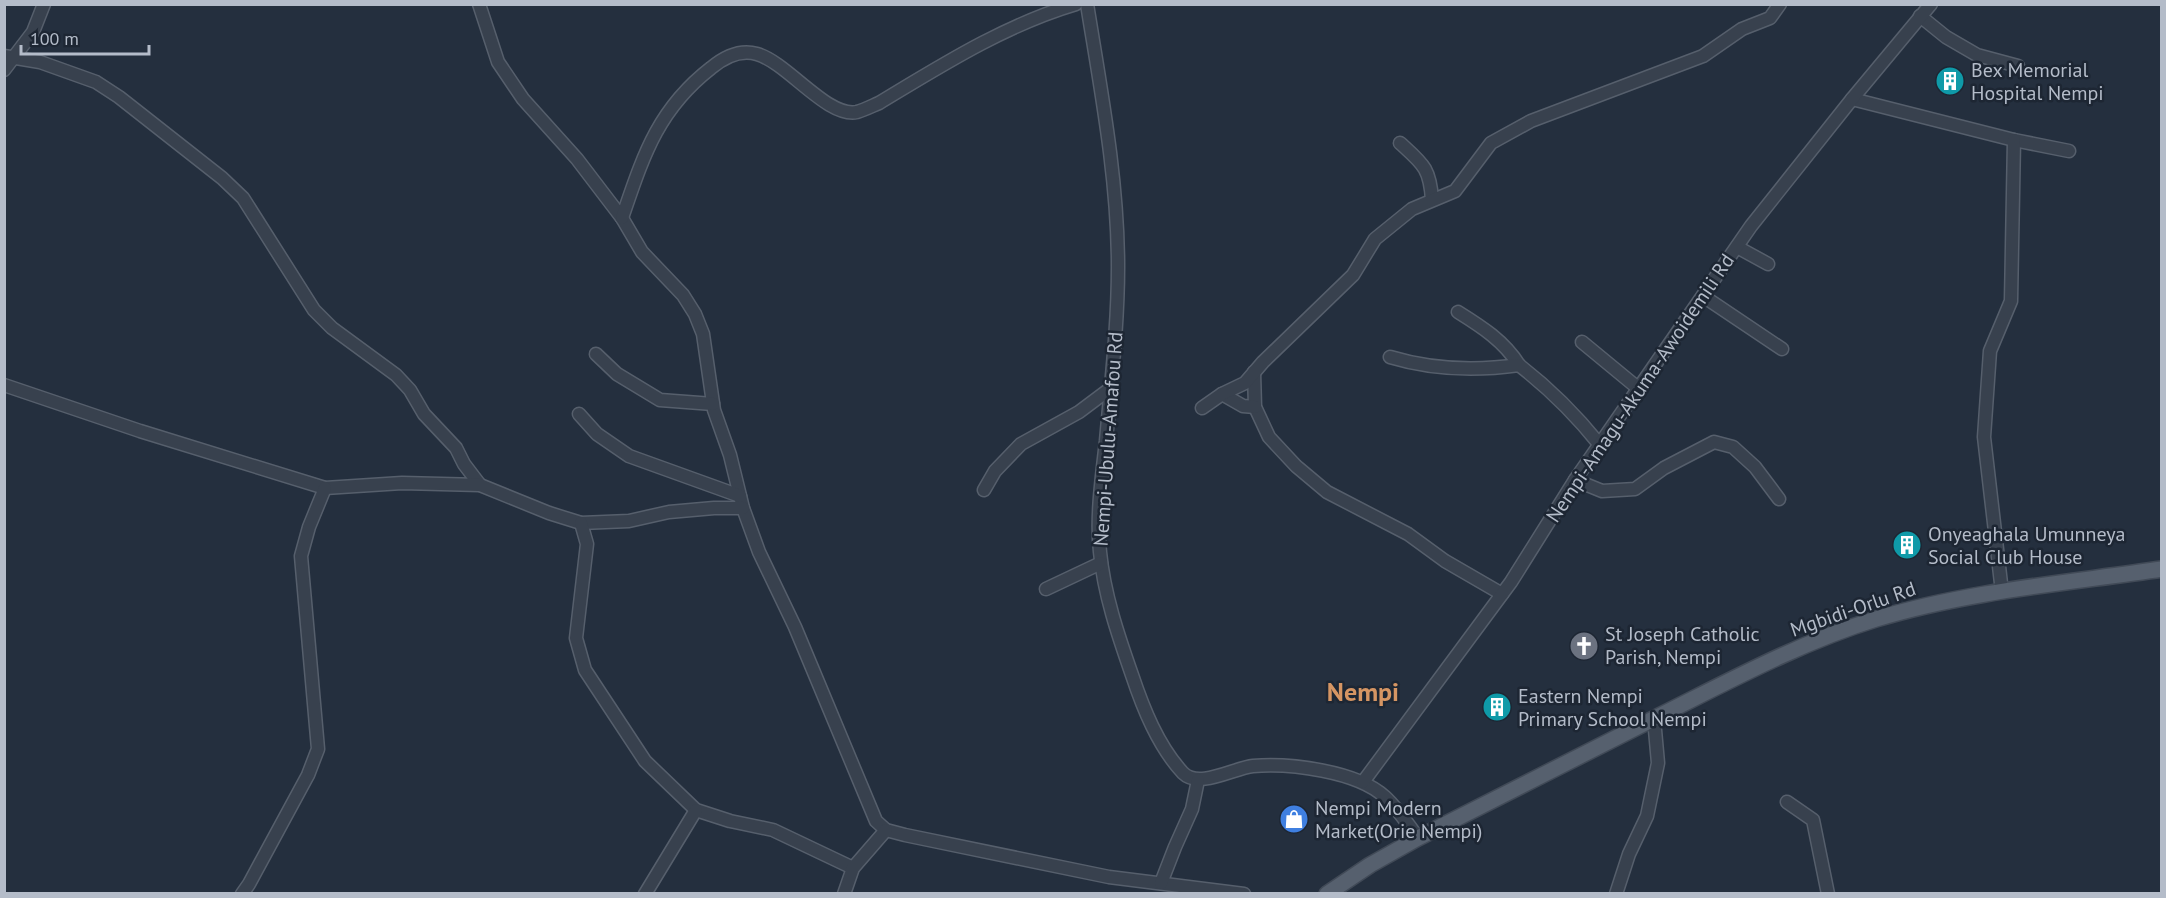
<svg xmlns="http://www.w3.org/2000/svg" width="2166" height="898" font-family="'PT Sans',sans-serif">
	<rect width="100%" height="100%" fill="#242f3e"/>
	<g fill="none" stroke-linecap="round" stroke-linejoin="round">
		<g stroke="#565f6c" stroke-width="15">
			<g id="minor">
				<path d="M 479,4 L 498,62 L 523,99 L 577,159 L 622,218 L 642,252 L 683,295 L 695,314 L 703,334 L 714,410 L 730,455 L 743,508 L 759,552 L 795,627 L 876,821 L 886,830 L 905,835 L 1109,877 L 1244,894"/>
				<path d="M 1087,4 C 1101,91 1118,179 1118,267 C 1118,325 1111,383 1106,441 C 1102,477 1096,516 1100,552 C 1104,594 1118,635 1132,675 C 1143,708 1158,746 1183,773 C 1199,789 1234,768 1253,766 C 1290,763 1357,771 1385,797 C 1398,809 1408,824 1418,838"/>
				<path d="M 1920,16 L 1946,37 L 1977,55 L 2018,66"/>
				<path d="M 4,56 L 40,62 L 96,82 L 119,97 L 222,178 L 243,198 L 314,310 L 332,328 L 396,375 L 410,390 L 424,414 L 456,448 L 464,464 L 480,485"/>
				<path d="M 4,70 L 33,32 L 44,4"/>
				<path d="M 1852,99 L 2014,140 L 2069,151"/>
				<path d="M 1400,143 C 1423,164 1430,168 1432,200"/>
				<path d="M 622,218 C 643,157 657,110 711,68 C 723,58 740,49 757,54 C 788,63 827,118 857,112 C 864,110 872,106 879,103 C 942,65 1005,25 1076,4"/>
				<path d="M 1737,247 L 1768,264"/>
				<path d="M 1703,296 L 1782,349"/>
				<path d="M 1458,312 C 1482,327 1504,341 1519,365"/>
				<path d="M 1582,342 L 1639,389"/>
				<path d="M 596,354 L 617,374 L 660,400 L 713,404"/>
				<path d="M 1390,357 C 1433,370 1476,371 1519,365 C 1550,389 1576,415 1600,445"/>
				<path d="M 1254,372 L 1255,407 L 1269,437 L 1296,466 L 1327,492 L 1408,534 L 1445,561 L 1502,594"/>
				<path d="M 4,385 L 140,431 L 325,488 L 402,483 L 480,485 L 549,513 L 581,523 L 629,521 L 669,512 L 714,508 L 743,508"/>
				<path d="M 1222,394 L 1243,406 L 1255,407"/>
				<path d="M 1202,408 L 1222,394 L 1245,383 L 1263,362 L 1353,275 L 1375,239 L 1412,209 L 1455,191 L 1491,143 L 1531,121 L 1703,56 L 1742,29 L 1770,18 L 1780,4"/>
				<path d="M 579,414 L 597,434 L 629,456 L 740,496"/>
				<path d="M 1575,480 L 1602,491 L 1635,489 L 1664,468 L 1714,442 L 1733,447 L 1755,467 L 1779,499"/>
				<path d="M 984,490 L 995,471 L 1021,444 L 1079,412 L 1111,388"/>
				<path d="M 581,523 L 587,544 L 576,638 L 585,670 L 645,761 L 696,810 L 730,821 L 773,830 L 853,868"/>
				<path d="M 1046,589 L 1101,563"/>
				<path d="M 2002,592 L 1984,437 L 1990,351 L 2011,301 L 2014,140"/>
				<path d="M 1363,782 L 1511,582 L 1575,480 L 1751,226 L 1852,99 L 1931,4"/>
				<path d="M 1787,802 L 1813,820 L 1828,894"/>
				<path d="M 1161,883 L 1175,847 L 1192,809 L 1198,780"/>
				<path d="M 242,894 L 249,884 L 308,775 L 318,749 L 301,556 L 309,527 L 325,488"/>
				<path d="M 645,894 L 696,810"/>
				<path d="M 844,894 L 853,868 L 886,830"/>
				<path d="M 1616,894 L 1629,854 L 1647,816 L 1658,763 L 1654,719"/>
			</g>
		</g>
		<g stroke="#414a57" stroke-width="18">
			<path id="major" d="M 1327,894 L 1370,865 L 1418,838 C 1500,796 1583,755 1665,713 C 1733,679 1802,642 1876,619 C 1968,591 2067,583 2162,569"/>
		</g>
		<use href="#minor" stroke="#38414e" stroke-width="12"/>
		<use href="#major" stroke="#56606e" stroke-width="15"/>
	</g>
	<defs>
		<g id="building-disc" transform="scale(1.5)"><circle r="9.5" fill="#0f9aa8" stroke="#1d2633"/><path d="M-4-6H4V6H1V3H-1V6H-4ZM-2.5-4.3h1.7v1.8h-1.7ZM.8-4.3h1.7v1.8H.8ZM-2.5-1h1.7V.8h-1.7ZM.8-1h1.7V.8H.8Z" fill="#fff"/></g>
		<g id="church-disc" transform="scale(1.5)"><circle r="9.5" fill="#6b7280" stroke="#1d2633"/><path d="M-1.2-6h2.4v3.5h3.3v2.4h-3.3V6h-2.4V-.1h-3.3v-2.4h3.3Z" fill="#fff"/></g>
		<g id="shop-disc" transform="scale(1.5)"><circle r="9.5" fill="#3f7fe0" stroke="#1d2633"/><path d="M-5-2.5h2.3a2.7 3.5 0 0 1 5.4 0H5L5.5 6h-11ZM-1.5-2.5h3a1.5 2.3 0 0 0-3 0Z" fill="#fff"/></g>
	</defs>
	<g fill-rule="evenodd">
		<use href="#building-disc" x="1950" y="81"/>
		<use href="#building-disc" x="1907" y="545"/>
		<use href="#church-disc" x="1584" y="646"/>
		<use href="#building-disc" x="1497" y="707"/>
		<use href="#shop-disc" x="1294" y="819"/>
	</g>
	<g text-anchor="middle" stroke-width="5" stroke-linejoin="round" paint-order="stroke">
		<g font-size="20" fill="#b4bcc9" stroke="#1d2633" text-anchor="start">
			<text x="1971" y="77">Bex Memorial<tspan x="1971" dy="23">Hospital Nempi</tspan></text>
			<text x="1928" y="541">Onyeaghala Umunneya<tspan x="1928" dy="23">Social Club House</tspan></text>
			<text x="1605" y="641">St Joseph Catholic<tspan x="1605" dy="23">Parish, Nempi</tspan></text>
			<text x="1518" y="703">Eastern Nempi<tspan x="1518" dy="23">Primary School Nempi</tspan></text>
			<text x="1315" y="815">Nempi Modern<tspan x="1315" dy="23">Market(Orie Nempi)</tspan></text>
		</g>
		<g font-size="20" fill="#b4bcc9" stroke="#1d2633">
			<text transform="translate(1640 388) rotate(-56)" y="7">Nempi-Amagu-Akuma-Awoidemili Rd</text>
			<text transform="translate(1108 439) rotate(-86)" y="7">Nempi-Ubulu-Amafou Rd</text>
			<text transform="translate(1853 609) rotate(-19)" y="7">Mgbidi-Orlu Rd</text>
		</g>
		<g font-size="26" font-weight="bold" fill="#d59563" stroke="#1d2633">
			<text x="1363" y="701">Nempi</text>
		</g>
	</g>
	<rect width="2166" height="898" fill="none" stroke="#b4bcc9" stroke-width="12"/>
	<path d="M21 45v9h128v-9" fill="none" stroke="#b4bcc9" stroke-width="3"/>
	<text x="30" y="45" font-size="18" fill="#b4bcc9" stroke="#1d2633" stroke-width="4.5" paint-order="stroke">100 m</text>
</svg>
